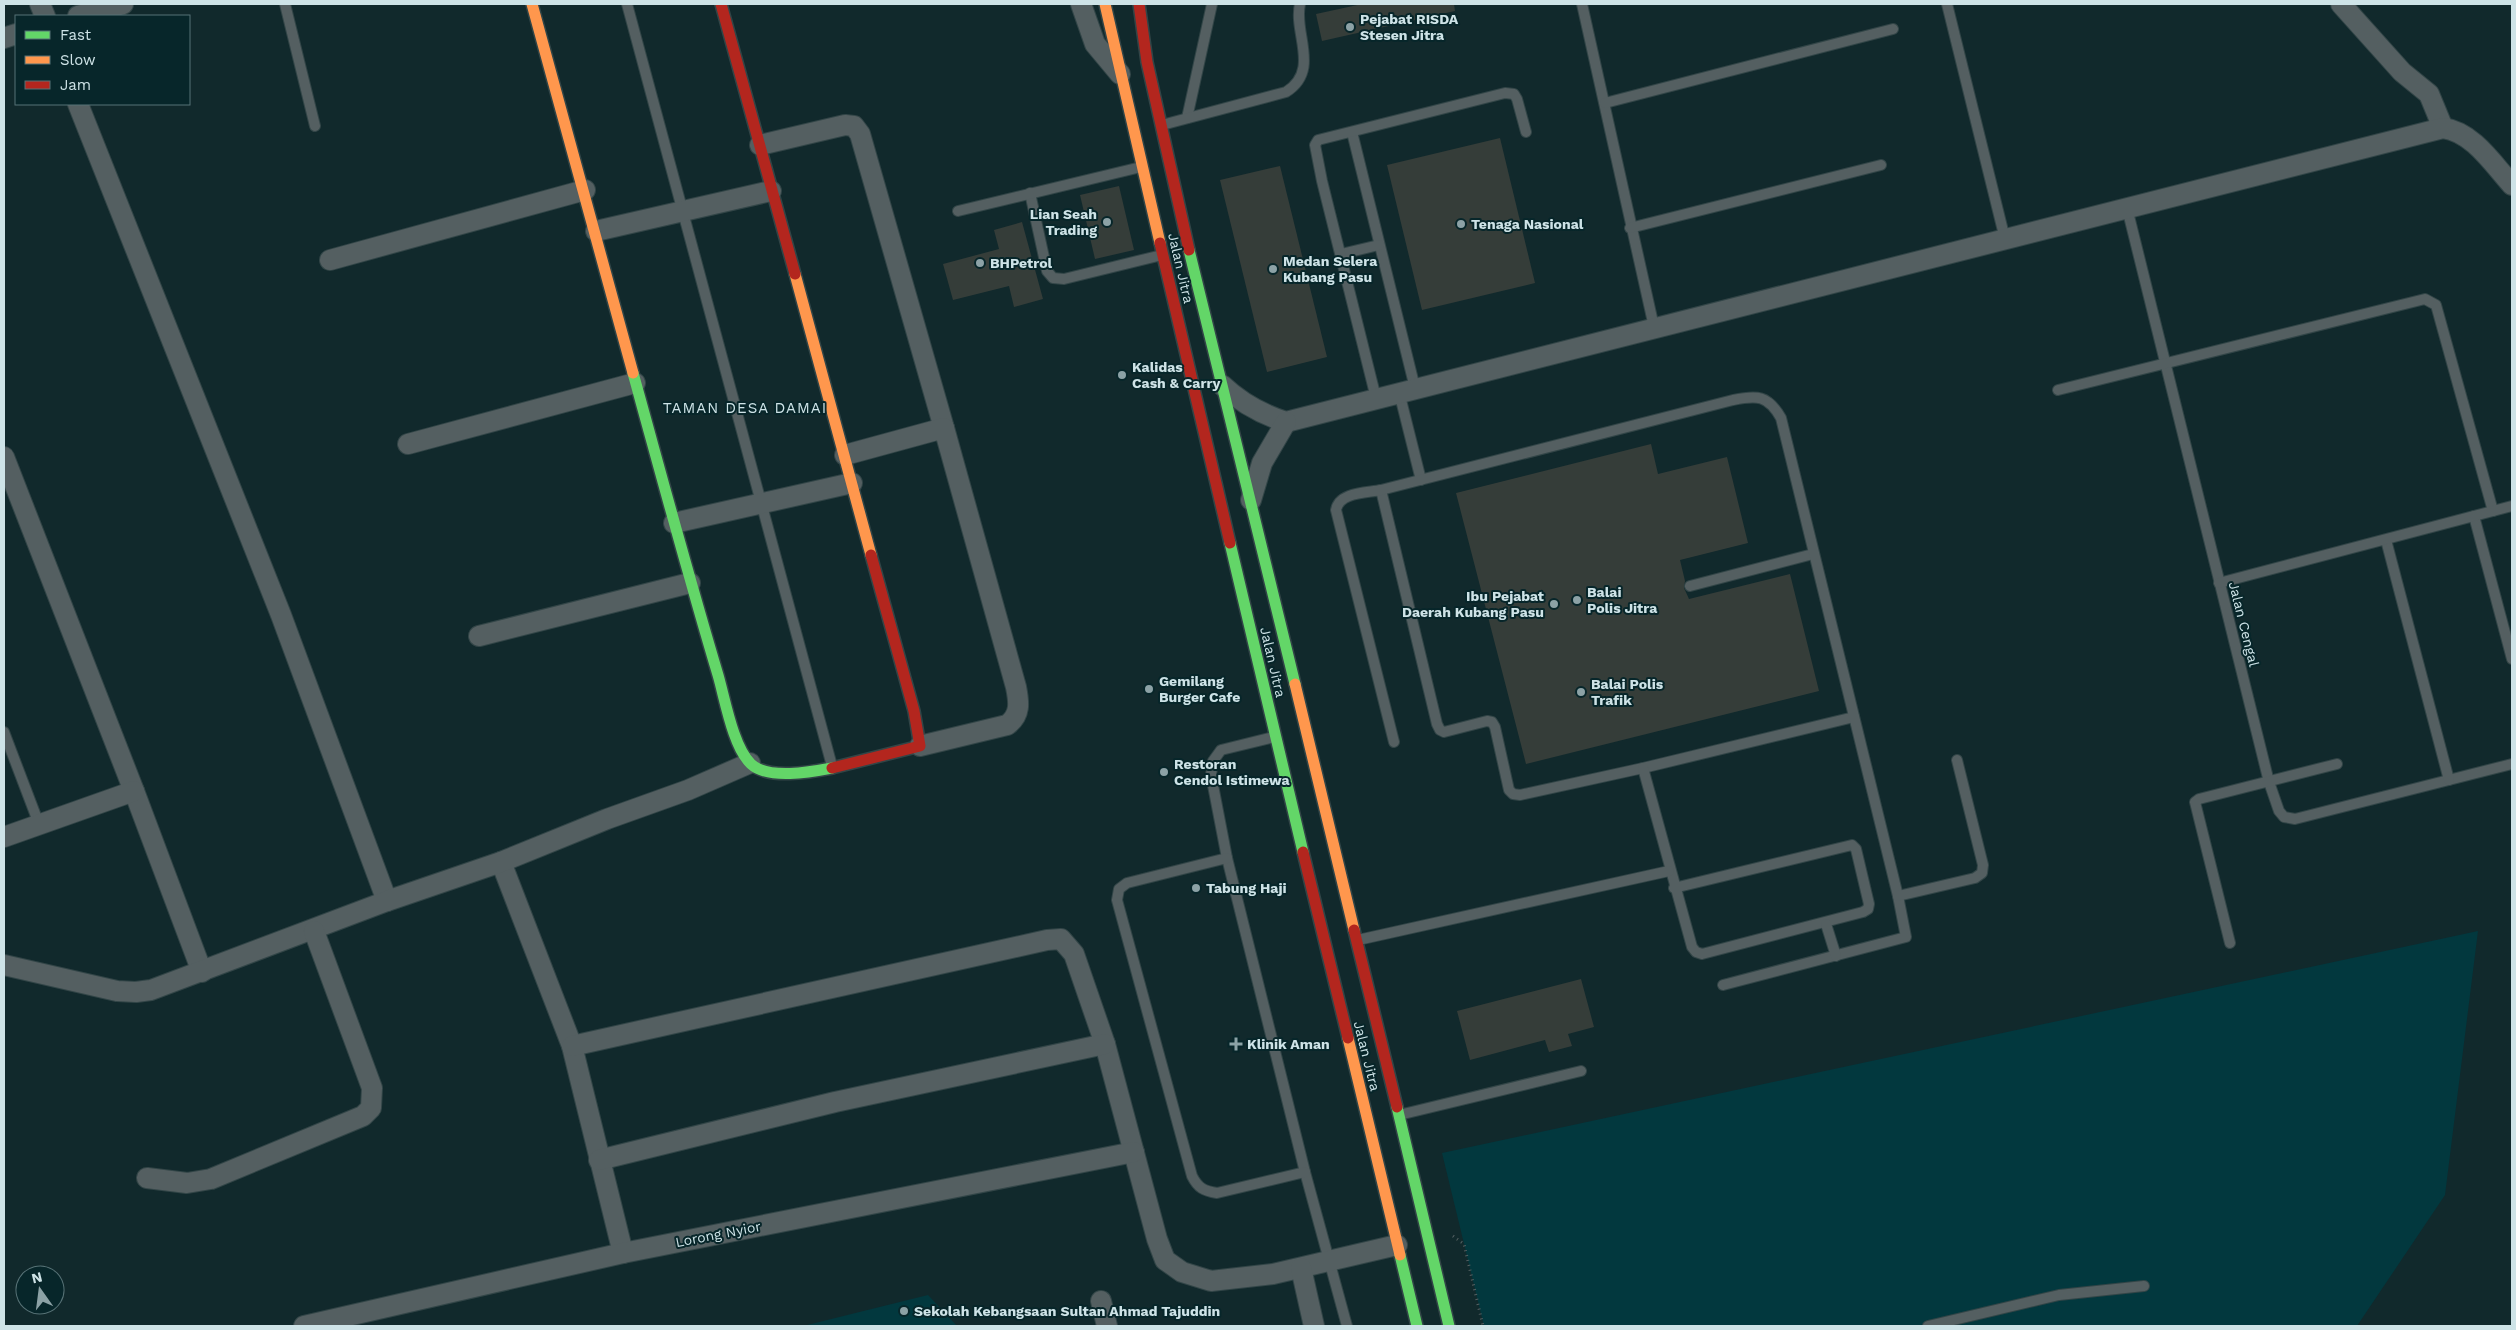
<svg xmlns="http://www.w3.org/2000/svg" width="2516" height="1330" font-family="'Work Sans',sans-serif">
	<rect width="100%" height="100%" fill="#11292c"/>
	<g fill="#02383e">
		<path d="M 2478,931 L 2445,1195 L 2357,1326 L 1484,1326 L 1442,1153 Z"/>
		<path d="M 928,1295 L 957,1326 L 803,1326 Z"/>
	</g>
	<g fill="#353d39">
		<path d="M 1362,4 L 1454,4 L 1455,11 L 1322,41 L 1316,14 Z"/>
		<path d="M 1500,138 L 1535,283 L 1422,310 L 1387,165 Z"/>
		<path d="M 1280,166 L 1327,357 L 1267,372 L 1220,180 Z"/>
		<path d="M 1119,186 L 1134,250 L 1095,259 L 1080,195 Z"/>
		<path d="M 1022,222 L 1043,299 L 1014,307 L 1009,286 L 953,300 L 943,264 L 999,249 L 994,230 Z"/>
		<path d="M 1651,444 L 1658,474 L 1727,457 L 1748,543 L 1680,560 L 1685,581 L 1684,588 L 1689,599 L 1790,574 L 1819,691 L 1526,764 L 1456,493 Z"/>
		<path d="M 1581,979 L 1594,1027 L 1568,1034 L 1572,1046 L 1549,1052 L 1545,1040 L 1470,1060 L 1457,1011 Z"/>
	</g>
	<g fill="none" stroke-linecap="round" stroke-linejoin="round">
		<g stroke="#324547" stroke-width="12">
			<g id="lane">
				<path d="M 285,4 L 315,126"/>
				<path d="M 627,4 L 832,766"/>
				<path d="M 1582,4 L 1654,327"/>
				<path d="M 1947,4 L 2005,239"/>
				<path d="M 1605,103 L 1893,29"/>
				<path d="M 1187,118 L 1212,4"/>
				<path d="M 1162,125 L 1286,92 C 1321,70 1293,33 1300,4"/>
				<path d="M 1352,132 L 1415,388"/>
				<path d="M 1030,193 L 1047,271 L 1053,278 L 1064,279 L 1162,255"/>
				<path d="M 2127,208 L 2269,782 L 2279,811 L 2284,817 L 2295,819 L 2512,764"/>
				<path d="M 958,211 L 1141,167"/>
				<path d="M 1630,228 L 1881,165"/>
				<path d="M 1341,254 L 1379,245"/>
				<path d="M 2058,390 L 2425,299 L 2436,305 L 2493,511"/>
				<path d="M 1399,392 L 1421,480"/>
				<path d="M 1376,398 L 1322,181 L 1315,145 L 1318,140 L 1505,93 L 1514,94 L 1517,99 L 1526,132"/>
				<path d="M 1381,490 L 1437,724 L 1440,730 L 1444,732 L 1487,721 L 1492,722 L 1495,727 L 1509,790 L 1513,794 L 1520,795 L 1643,768 L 1854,717"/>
				<path d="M 2474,516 L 2512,659"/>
				<path d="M 2386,540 L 2449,780"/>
				<path d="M 2219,583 L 2512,506"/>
				<path d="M 1690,586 L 1813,554"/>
				<path d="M 4,732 L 39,824"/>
				<path d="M 1274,737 L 1221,750 L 1213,761 L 1211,775 L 1227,858 L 1305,1172 L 1347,1326"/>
				<path d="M 1394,742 L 1336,510 C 1339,492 1366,493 1381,490 L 1733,400 C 1757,395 1768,395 1781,418 L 1898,896 L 1906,937 L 1723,985"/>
				<path d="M 1643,768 L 1692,947 L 1696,952 L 1702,954 L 1863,912 L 1868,909 L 1869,904 L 1856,849 L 1852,845 L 1674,888"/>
				<path d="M 1227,858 L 1127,883 L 1119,889 L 1117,900 L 1192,1176 C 1198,1188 1204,1191 1217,1193 L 1305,1172"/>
				<path d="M 1898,896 L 1975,878 L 1982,873 L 1983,865 L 1957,760"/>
				<path d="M 1826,924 L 1836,956"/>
				<path d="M 1358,940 L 1669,871"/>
				<path d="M 2230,943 L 2195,802 L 2199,799 L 2337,764"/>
				<path d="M 1399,1115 L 1581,1071"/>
				<path d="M 1928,1326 L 2059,1295 L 2144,1286"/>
			</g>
		</g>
		<g stroke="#324547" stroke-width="22">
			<g id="street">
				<path d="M 40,4 L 45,16"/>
				<path d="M 1081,4 L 1095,44 L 1120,74"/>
				<path d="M 2341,4 L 2402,72 L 2429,94 L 2443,128"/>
				<path d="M 78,16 L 123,4"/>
				<path d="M 4,38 L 16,34"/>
				<path d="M 78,104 L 281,615 L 387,901"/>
				<path d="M 760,145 L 845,125 L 854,126 L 860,134 L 944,428"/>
				<path d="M 596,231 L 771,191"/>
				<path d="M 330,260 L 585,190"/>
				<path d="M 1222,385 C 1241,403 1261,414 1286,422 L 2443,128 C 2473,132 2493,164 2512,185"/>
				<path d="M 408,444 L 635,383"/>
				<path d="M 845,455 L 944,428 L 1016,687 C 1019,702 1021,715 1007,725 L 920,746"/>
				<path d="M 4,457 L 134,791 L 202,972"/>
				<path d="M 1251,500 L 1262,463 L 1286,422"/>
				<path d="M 674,523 L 852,483"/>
				<path d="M 479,636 L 690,583"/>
				<path d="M 4,837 L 134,791"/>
				<path d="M 501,862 L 572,1046 L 623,1253"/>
				<path d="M 4,965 L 117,991 L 136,992 L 151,990 L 387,901 L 501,862 L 607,819 L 688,790 L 750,763"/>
				<path d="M 572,1046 L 1047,940 L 1061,939 L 1074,954 L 1105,1044 L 1157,1239 L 1165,1260 L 1182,1272 L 1211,1281 L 1273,1274 L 1397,1245"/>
				<path d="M 599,1160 L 835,1102 L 1105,1044"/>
				<path d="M 147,1178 L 187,1183 L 211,1179 L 363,1116 L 371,1108 L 372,1088 L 314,931"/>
				<path d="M 1301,1268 L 1314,1326"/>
				<path d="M 1101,1301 L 1107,1326"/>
				<path d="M 304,1326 L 623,1253 L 1134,1152"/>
			</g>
		</g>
		<g stroke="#324547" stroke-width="14">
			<g id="fast">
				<path d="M 1189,250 L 1295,684"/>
				<path d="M 633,373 C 661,474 688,575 718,675 C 725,699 733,747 751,764 C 768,780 811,772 832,768"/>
				<path d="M 1230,543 L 1303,852"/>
				<path d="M 1397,1107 L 1449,1326"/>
				<path d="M 1400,1255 L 1417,1326"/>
			</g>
		</g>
		<g stroke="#324547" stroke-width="14">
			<g id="slow">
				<path d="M 532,4 L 633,373"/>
				<path d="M 1105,4 L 1160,243"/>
				<path d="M 795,274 L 871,555"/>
				<path d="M 1295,684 L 1354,930"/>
				<path d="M 1348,1038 L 1400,1255"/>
			</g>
		</g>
		<g stroke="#324547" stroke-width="14">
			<g id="jam">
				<path d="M 721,4 L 795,274"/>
				<path d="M 1139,4 L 1147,62 L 1189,250"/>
				<path d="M 1160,243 L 1230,543"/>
				<path d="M 832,768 L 920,746 L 914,711 L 871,555"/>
				<path d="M 1303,852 L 1348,1038"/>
				<path d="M 1354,930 L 1397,1107"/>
			</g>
		</g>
		<path stroke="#556163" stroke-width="3" stroke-dasharray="1 4" stroke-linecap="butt" d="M 1453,1236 L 1464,1244 L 1483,1326"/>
		<use href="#lane" stroke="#545f61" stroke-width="10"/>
		<use href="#street" stroke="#545f61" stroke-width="20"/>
		<use href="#fast" stroke="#63d668" stroke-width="11"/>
		<use href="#slow" stroke="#ff974d" stroke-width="11"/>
		<use href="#jam" stroke="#b3261e" stroke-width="11"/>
	</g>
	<g fill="#8ca2a6" stroke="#07262a" stroke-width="2">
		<circle cx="1350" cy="27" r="5"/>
		<circle cx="1107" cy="222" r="5"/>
		<circle cx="1461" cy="224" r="5"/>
		<circle cx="980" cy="263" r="5"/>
		<circle cx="1273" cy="269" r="5"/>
		<circle cx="1122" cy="375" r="5"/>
		<circle cx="1577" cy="600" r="5"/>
		<circle cx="1554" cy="604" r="5"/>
		<circle cx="1149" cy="689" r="5"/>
		<circle cx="1581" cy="692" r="5"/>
		<circle cx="1164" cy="772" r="5"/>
		<circle cx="1196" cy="888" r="5"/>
		<path d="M1233.5 1036.5h5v5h5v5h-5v5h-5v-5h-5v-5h5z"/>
		<circle cx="904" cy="1311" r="5"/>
	</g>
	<g text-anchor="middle" stroke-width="4" stroke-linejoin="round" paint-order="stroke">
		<g font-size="14" font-weight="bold" fill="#cee3e7" stroke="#07262a" text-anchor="start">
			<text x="1360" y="24">Pejabat RISDA<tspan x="1360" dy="16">Stesen Jitra</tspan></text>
			<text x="1097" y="219" text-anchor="end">Lian Seah<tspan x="1097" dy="16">Trading</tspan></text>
			<text x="1471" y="229">Tenaga Nasional</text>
			<text x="1283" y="266">Medan Selera<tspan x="1283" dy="16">Kubang Pasu</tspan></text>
			<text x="990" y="268">BHPetrol</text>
			<text x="1132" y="372">Kalidas<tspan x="1132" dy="16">Cash &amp; Carry</tspan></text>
			<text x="1587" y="597">Balai<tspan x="1587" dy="16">Polis Jitra</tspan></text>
			<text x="1544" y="601" text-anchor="end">Ibu Pejabat<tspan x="1544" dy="16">Daerah Kubang Pasu</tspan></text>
			<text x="1159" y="686">Gemilang<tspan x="1159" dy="16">Burger Cafe</tspan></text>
			<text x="1591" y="689">Balai Polis<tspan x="1591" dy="16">Trafik</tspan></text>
			<text x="1174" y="769">Restoran<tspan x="1174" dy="16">Cendol Istimewa</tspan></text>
			<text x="1206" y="893">Tabung Haji</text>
			<text x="1247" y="1049">Klinik Aman</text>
			<text x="914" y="1316">Sekolah Kebangsaan Sultan Ahmad Tajuddin</text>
		</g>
		<g font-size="14" fill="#cee3e7" stroke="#07262a">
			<text transform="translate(1181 268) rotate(77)" y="5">Jalan Jitra</text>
			<text transform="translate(2244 624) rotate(76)" y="5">Jalan Cengal</text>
			<text transform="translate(1273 662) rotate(77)" y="5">Jalan Jitra</text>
			<text transform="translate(1367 1056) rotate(76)" y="5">Jalan Jitra</text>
			<text transform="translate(718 1234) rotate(-11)" y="5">Lorong Nyior</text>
		</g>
		<g font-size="15" letter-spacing="1" fill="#cee3e7" stroke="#07262a">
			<text x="745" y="413">TAMAN DESA DAMAI</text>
		</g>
	</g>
	<rect width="2516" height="1330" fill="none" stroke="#cee3e7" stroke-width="10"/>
	<rect x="15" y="15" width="175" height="90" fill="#07262a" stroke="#577276"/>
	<rect x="25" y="31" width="25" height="8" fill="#63d668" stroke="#577276"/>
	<text x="60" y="40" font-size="15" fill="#cee3e7">Fast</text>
	<rect x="25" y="56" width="25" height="8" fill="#ff974d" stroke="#577276"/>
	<text x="60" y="65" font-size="15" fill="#cee3e7">Slow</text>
	<rect x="25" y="81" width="25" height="8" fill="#b3261e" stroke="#577276"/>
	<text x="60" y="90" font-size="15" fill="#cee3e7">Jam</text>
	<g transform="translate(40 1290) rotate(346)"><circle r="24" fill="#07262a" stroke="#577276"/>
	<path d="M0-4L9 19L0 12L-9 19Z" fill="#8ca2a6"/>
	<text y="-8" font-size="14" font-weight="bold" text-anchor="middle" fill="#cee3e7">N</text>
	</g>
</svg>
